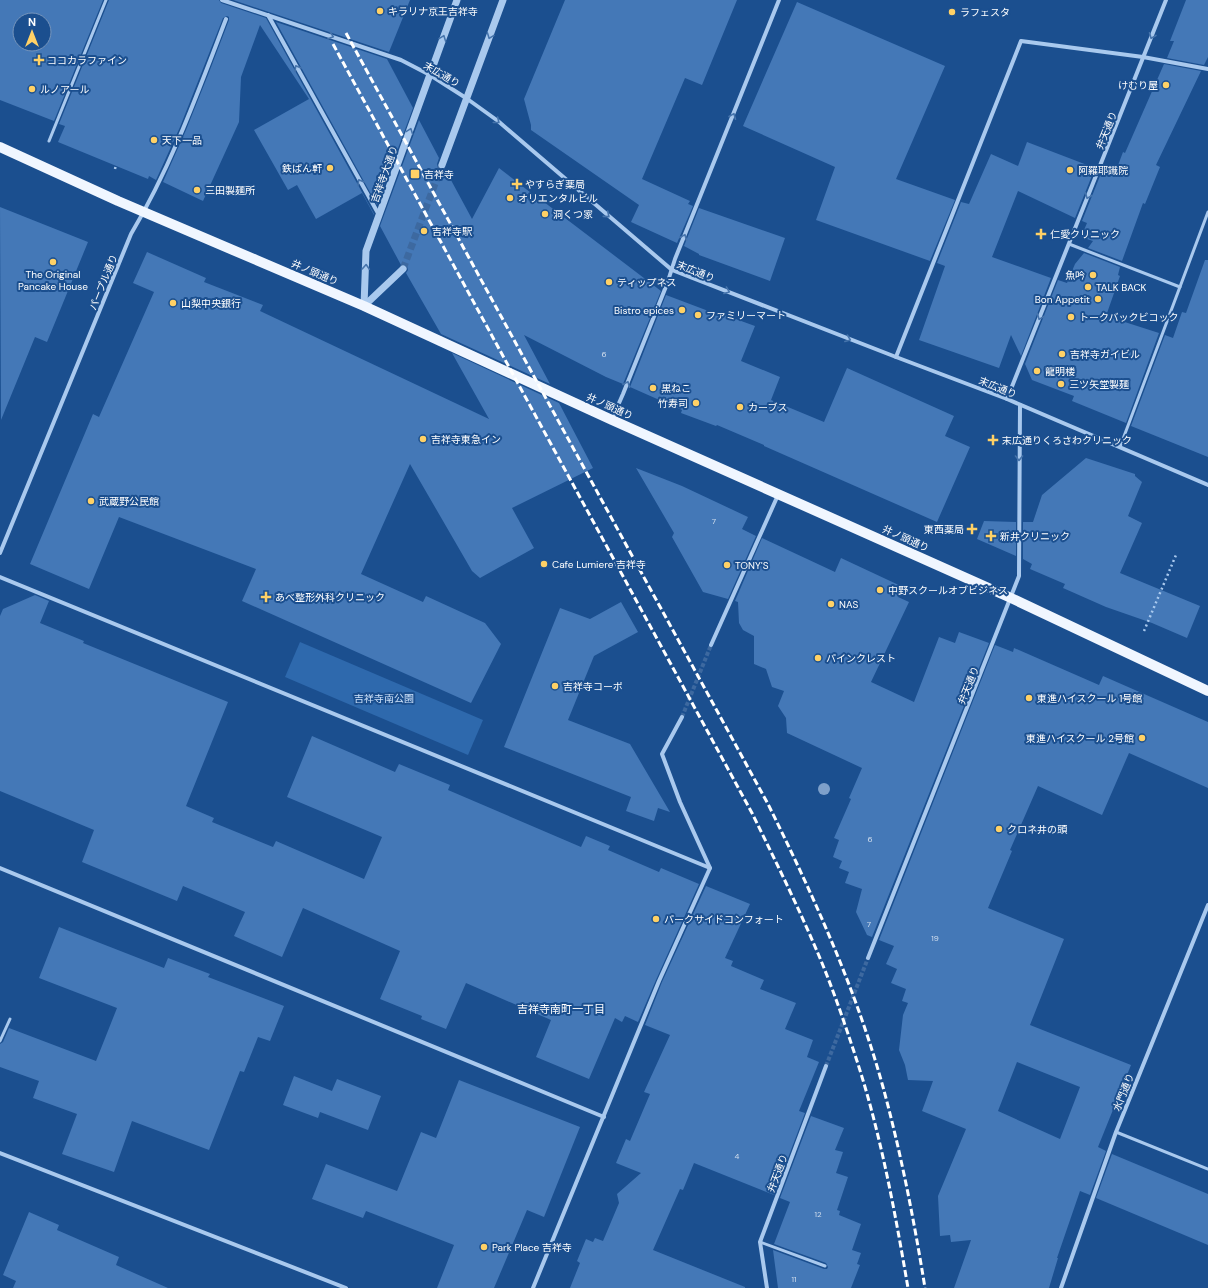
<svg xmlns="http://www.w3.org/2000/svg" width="1208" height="1288" font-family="'DM Sans','Noto Sans JP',sans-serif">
	<rect width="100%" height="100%" fill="#1b4f8f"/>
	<path fill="#2e69ad" d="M 300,642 L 483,720 L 468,755 L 285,677 Z"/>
	<g fill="#4478b7" fill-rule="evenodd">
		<path d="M 0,0 L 103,0 L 54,121 L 0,100 ZM 20,20 L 44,20 L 44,44 L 20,44 Z"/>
		<path d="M 109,0 L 219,0 L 221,3 L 266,18 L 374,214 L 374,215 L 362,193 L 316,219 L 297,185 L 288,190 L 254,130 L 309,99 L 260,25 L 241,77 L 239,122 L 203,201 L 163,182 L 186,130 L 208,75 L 229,20 L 229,17 L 227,16 L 223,18 L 180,127 L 156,180 L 149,176 L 148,179 L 58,142 L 65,126 L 59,124 Z"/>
		<path d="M 233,0 L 410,0 L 389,52 Z"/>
		<path d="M 565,0 L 737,0 L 702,85 L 685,78 L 642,179 L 690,201 L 688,204 L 693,206 L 677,243 L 631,222 L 639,205 L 531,130 L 531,125 L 524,99 Z"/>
		<path d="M 1186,0 L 1208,0 L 1208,57 L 1204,65 L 1167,58 L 1174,41 L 1170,41 Z"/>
		<path d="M 797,2 L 945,66 L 896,179 L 955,200 L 930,261 L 816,220 L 835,167 L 743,126 Z"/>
		<path d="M 276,22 L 387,59 L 413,108 L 377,205 Z"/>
		<path d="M 1164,64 L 1201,71 L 1156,165 L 1160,167 L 1145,204 L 1143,203 L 1122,261 L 1088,248 L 1093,241 L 1081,237 L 1087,223 L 1082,221 L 1102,171 L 1114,176 L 1123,152 L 1125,153 Z"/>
		<path d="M 419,120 L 439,158 L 437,164 L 438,168 L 441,170 L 445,169 L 472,219 L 499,168 L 544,203 L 544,202 L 661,291 L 623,384 L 606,377 L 524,335 L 550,384 L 441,334 L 406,273 L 408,270 L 407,266 L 404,264 L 401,265 L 380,226 Z"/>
		<path d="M 1027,142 L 1095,168 L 1075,218 L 1018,191 L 992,257 L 1051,278 L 1021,356 L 1011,335 L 999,368 L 919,340 L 945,266 L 937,263 L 961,202 L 969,204 L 991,154 L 1018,166 Z"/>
		<path d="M 0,207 L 88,242 L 47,342 L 35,337 L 1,420 Z"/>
		<path d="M 699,208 L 785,238 L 770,281 L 699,255 L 699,254 L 684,246 Z"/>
		<path d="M 147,252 L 206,278 L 204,282 L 263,305 L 260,311 L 489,419 L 452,353 L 559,403 L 593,468 L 512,508 L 534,548 L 480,578 L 472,571 L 410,464 L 361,574 L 423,602 L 426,596 L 485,623 L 501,644 L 471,703 L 242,601 L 256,569 L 119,517 L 89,589 L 30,564 L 93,414 L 99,417 L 154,292 L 133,283 Z"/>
		<path d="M 1084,253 L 1120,267 L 1118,275 L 1120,276 L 1106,316 L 1159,333 L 1126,423 L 1072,401 L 1074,396 L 1032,380 L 1025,364 L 1058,280 L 1067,283 L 1075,264 Z"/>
		<path d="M 1205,260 L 1208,260 L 1208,457 L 1131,426 L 1165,335 L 1173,338 L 1182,312 L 1186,313 Z"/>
		<path d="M 666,295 L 719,315 L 719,313 L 755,326 L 741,361 L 780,377 L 771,400 L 824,422 L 847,368 L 954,416 L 945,436 L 970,447 L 937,522 L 764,446 L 764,445 L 717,425 L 716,426 L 681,413 L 682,410 L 630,387 Z"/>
		<path d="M 1086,458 L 1135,474 L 1135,476 L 1142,482 L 1128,516 L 1142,523 L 1120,573 L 1200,606 L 1187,638 L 1152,623 L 1106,607 L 1063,588 L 1065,584 L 1030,569 L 1032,564 L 1023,559 L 1023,522 L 1033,522 L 1042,495 Z"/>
		<path d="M 636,468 L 682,486 L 748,517 L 742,529 L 756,536 L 728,599 L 703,592 L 672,537 L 674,533 Z"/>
		<path d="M 984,521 L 1016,522 L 1016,556 L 977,539 Z"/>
		<path d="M 762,538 L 835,572 L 841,558 L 903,587 L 898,597 L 909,602 L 871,682 L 914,702 L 939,637 L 955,643 L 959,632 L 989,643 L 872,937 L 867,935 L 856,912 L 862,889 L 845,883 L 849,872 L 839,868 L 842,861 L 833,857 L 839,840 L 834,838 L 851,799 L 849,798 L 862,768 L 787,733 L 786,718 L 778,706 L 784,691 L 772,687 L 766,669 L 754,664 L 754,636 L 743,630 L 739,623 L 738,602 L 735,601 Z"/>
		<path d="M 35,595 L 49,601 L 40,623 L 84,641 L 83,643 L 228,702 L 186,806 L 214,818 L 212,822 L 273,847 L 276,841 L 364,879 L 382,837 L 287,797 L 312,736 L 395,772 L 399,764 L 450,785 L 448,790 L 581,847 L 586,836 L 610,846 L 608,850 L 659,872 L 661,868 L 699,884 L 656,980 L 638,1022 L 625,1016 L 622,1022 L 615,1018 L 589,1079 L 536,1057 L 551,1020 L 466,983 L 446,1029 L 421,1019 L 422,1016 L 380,999 L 400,951 L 303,908 L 282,957 L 234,936 L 245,912 L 183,886 L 177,901 L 82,862 L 94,830 L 0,791 L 0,616 L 3,609 Z"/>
		<path d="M 621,602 L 638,632 L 594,656 L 568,720 L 630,744 L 670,812 L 658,808 L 654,821 L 626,811 L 631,797 L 504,747 L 560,608 L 590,619 Z"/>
		<path d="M 995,645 L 1013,652 L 1014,648 L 1099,685 L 1103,676 L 1208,722 L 1208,788 L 1129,753 L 1102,815 L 1038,786 L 1010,850 L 1012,851 L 988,908 L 1064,939 L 1030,1025 L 1131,1065 L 1098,1147 L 1106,1151 L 1090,1195 L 1080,1191 L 1057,1258 L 1058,1258 L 1049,1288 L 954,1288 L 971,1240 L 951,1242 L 950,1235 L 940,1236 L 938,1196 L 966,1129 L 922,1111 L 933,1081 L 908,1080 L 905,1065 L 899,1050 L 903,1015 L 908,1003 L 902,1001 L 906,989 L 891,983 L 897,969 L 886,964 L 894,946 L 879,940 ZM 1017,1062 L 1080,1087 L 1060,1139 L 998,1111 Z"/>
		<path d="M 706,886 L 750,904 L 725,958 L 733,961 L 731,966 L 764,980 L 760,989 L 796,1003 L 785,1029 L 813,1040 L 807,1057 L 819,1062 L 799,1111 L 805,1113 L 774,1195 L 694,1163 L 683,1190 L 680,1189 L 653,1250 L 745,1287 L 745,1288 L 570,1288 L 580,1263 L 577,1261 L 586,1239 L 593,1242 L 595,1238 L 603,1241 L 619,1203 L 617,1194 L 641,1173 L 616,1163 L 626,1139 L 630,1141 L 650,1094 L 644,1092 L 670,1035 L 645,1025 L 662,982 Z"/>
		<path d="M 59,927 L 164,968 L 168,958 L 210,974 L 208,977 L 284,1006 L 270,1041 L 258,1037 L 244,1072 L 240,1071 L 209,1150 L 132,1121 L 114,1172 L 62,1154 L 77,1114 L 33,1098 L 39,1081 L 0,1067 L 0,1044 L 3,1042 L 9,1028 L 96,1061 L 117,1008 L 39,978 Z"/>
		<path d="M 294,1076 L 332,1091 L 337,1079 L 381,1096 L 368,1130 L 320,1112 L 318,1118 L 283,1105 Z"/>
		<path d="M 459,1080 L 580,1127 L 544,1217 L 527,1210 L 494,1288 L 437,1288 L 454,1245 L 366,1211 L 363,1218 L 312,1199 L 326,1164 L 397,1191 L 421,1132 L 436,1138 Z"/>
		<path d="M 811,1116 L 844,1128 L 835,1150 L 843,1152 L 836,1173 L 848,1177 L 837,1210 L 840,1211 L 839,1215 L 861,1224 L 852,1250 L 861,1253 L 857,1264 L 860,1265 L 851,1288 L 778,1288 L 773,1250 L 824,1269 L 827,1269 L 828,1267 L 826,1263 L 774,1244 L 790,1202 L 780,1198 Z"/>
		<path d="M 1112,1154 L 1208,1194 L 1208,1245 L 1096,1198 Z"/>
		<path d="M 29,1212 L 59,1225 L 57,1230 L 119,1257 L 116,1265 L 168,1288 L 13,1288 L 16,1281 L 3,1275 Z"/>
	</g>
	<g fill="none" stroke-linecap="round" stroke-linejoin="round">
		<g stroke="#3d69a0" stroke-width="4" stroke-dasharray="4 2" stroke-linecap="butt">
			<path d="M 682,717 L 711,645"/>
			<path d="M 826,1066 L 868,958"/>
		</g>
		<path stroke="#3d69a0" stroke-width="7" stroke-dasharray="7 3.5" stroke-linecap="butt" d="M 403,269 L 442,165"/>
		<g stroke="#a9c9ee" stroke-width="2.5" stroke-dasharray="2 3" stroke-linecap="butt">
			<path d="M 115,169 L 116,165"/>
			<path d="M 1144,631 L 1176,555"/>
		</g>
		<g stroke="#a9c9ee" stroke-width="3">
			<path d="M 49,141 L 106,0"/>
			<path d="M 1069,244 L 1180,287"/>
			<path d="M 1120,447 L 1208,212"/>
			<path d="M 0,1041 L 10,1019"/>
			<path d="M 1116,1132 L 1208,1169"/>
			<path d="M 760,1242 L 825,1266"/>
		</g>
		<g stroke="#a9c9ee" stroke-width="4">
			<path d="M 222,0 L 401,60 L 430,75 L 466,98 L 498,121 L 672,270 L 896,357 L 1007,399 L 1208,485"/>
			<path d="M 268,15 L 379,215"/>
			<path d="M 896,357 L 1021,41 L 1143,57 L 1208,69"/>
			<path d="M 1007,399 L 1166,0"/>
			<path d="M 612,419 L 623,394 L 667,284 L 675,259 L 779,0"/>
			<path d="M 0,553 L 131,234 C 171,167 198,92 226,19"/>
			<path d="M 0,577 L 710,868"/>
			<path d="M 711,645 L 778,495"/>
			<path d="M 0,868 L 604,1117"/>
			<path d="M 868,958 L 1019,576 L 1020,405"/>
			<path d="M 0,1153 L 346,1288"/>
			<path d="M 533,1288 L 659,981 L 710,868 L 680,802 L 662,754 L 682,717"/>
			<path d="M 767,1288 L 760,1242 L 826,1066"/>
			<path d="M 1061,1288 L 1116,1132 L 1208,905"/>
		</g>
		<g stroke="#a9c9ee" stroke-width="7">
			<path d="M 442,165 L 503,0"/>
			<path d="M 364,306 L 366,251 L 457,0"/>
			<path d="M 364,306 L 403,269"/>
		</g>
		<path stroke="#f0f6ff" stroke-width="10" d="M 0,147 L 118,201 L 364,306 L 440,341 L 612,420 L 1011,598 L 1208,691"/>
		<g stroke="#fff" stroke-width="3" stroke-dasharray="7 3" stroke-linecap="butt">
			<path d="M 346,33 L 768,804 C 813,895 856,989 883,1087 C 901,1153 914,1220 925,1288"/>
			<path d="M 333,44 L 752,813 C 773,856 794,898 813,942 C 830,980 844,1021 857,1061 C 881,1135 895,1212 908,1288"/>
		</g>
	</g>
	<circle fill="#7ea0ca" cx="824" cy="789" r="6"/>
	<defs><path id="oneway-chevron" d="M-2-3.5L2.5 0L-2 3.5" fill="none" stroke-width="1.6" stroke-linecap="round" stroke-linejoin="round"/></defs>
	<g stroke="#4674ac">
		<use href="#oneway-chevron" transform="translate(331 36) rotate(19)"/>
		<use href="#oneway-chevron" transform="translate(490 36) rotate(111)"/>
		<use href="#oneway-chevron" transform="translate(1152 36) rotate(112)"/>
		<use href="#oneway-chevron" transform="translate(443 38) rotate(-69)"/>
		<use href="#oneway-chevron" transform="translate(297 68) rotate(-119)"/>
		<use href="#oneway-chevron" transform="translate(733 116) rotate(-68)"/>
		<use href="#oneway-chevron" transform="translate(497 121) rotate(39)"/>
		<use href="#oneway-chevron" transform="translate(410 131) rotate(-70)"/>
		<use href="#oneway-chevron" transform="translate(360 182) rotate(-119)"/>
		<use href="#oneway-chevron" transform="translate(1088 196) rotate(112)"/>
		<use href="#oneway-chevron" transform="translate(607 215) rotate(40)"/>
		<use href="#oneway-chevron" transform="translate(684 237) rotate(-68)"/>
		<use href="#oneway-chevron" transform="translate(366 267) rotate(-87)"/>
		<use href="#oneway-chevron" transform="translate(727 291) rotate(21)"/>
		<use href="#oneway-chevron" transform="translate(1040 317) rotate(112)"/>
		<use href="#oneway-chevron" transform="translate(848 339) rotate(21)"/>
		<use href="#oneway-chevron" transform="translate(627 384) rotate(-68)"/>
		<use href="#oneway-chevron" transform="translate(1019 458) rotate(90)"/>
	</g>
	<g fill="#ffd166" stroke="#1b4f8f" stroke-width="1.5">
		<circle cx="380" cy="11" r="4"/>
		<circle cx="952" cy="12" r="4"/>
		<path d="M37 54h4v4h4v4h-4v4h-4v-4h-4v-4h4z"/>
		<circle cx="1166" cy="85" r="4"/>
		<circle cx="32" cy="89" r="4"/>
		<circle cx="154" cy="140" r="4"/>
		<circle cx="330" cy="168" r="4"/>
		<circle cx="1070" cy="170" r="4"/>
		<rect x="410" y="169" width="10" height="10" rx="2"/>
		<path d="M515 178h4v4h4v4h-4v4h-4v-4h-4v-4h4z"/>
		<circle cx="197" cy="190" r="4"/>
		<circle cx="510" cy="198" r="4"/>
		<circle cx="545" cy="214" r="4"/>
		<circle cx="424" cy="231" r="4"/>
		<path d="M1039 228h4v4h4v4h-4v4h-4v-4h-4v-4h4z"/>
		<circle cx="53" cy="262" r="4"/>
		<circle cx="1093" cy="275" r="4"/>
		<circle cx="609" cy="282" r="4"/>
		<circle cx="1088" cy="287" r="4"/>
		<circle cx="1098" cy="299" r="4"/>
		<circle cx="173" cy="303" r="4"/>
		<circle cx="682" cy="310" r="4"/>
		<circle cx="698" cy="315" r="4"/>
		<circle cx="1071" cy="317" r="4"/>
		<circle cx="1062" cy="354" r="4"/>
		<circle cx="1037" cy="371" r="4"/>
		<circle cx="1061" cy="384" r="4"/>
		<circle cx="653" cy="388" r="4"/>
		<circle cx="696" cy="403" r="4"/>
		<circle cx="740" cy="407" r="4"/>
		<circle cx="423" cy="439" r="4"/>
		<path d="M991 434h4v4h4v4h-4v4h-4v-4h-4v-4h4z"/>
		<circle cx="91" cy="501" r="4"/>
		<path d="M970 523h4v4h4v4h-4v4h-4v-4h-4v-4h4z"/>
		<path d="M989 530h4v4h4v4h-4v4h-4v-4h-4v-4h4z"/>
		<circle cx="544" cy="564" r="4"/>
		<circle cx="727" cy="565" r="4"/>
		<circle cx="880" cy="590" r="4"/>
		<path d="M264 591h4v4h4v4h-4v4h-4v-4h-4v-4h4z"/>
		<circle cx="831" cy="604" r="4"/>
		<circle cx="818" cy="658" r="4"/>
		<circle cx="555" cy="686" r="4"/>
		<circle cx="1029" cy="698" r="4"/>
		<circle cx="1142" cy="738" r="4"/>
		<circle cx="999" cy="829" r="4"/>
		<circle cx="656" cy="919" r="4"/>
		<circle cx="484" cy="1247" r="4"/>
	</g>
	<g text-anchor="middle" stroke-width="4" stroke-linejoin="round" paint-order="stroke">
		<g font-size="8" fill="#d0dded">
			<text x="604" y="357">6</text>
			<text x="714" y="524">7</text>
			<text x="870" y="842">6</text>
			<text x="869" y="927">7</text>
			<text x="935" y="941">19</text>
			<text x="737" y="1159">4</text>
			<text x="818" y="1217">12</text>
			<text x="794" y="1282">11</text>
		</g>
		<g font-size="10" fill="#fff" stroke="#1b4f8f" text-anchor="start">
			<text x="388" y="15">キラリナ京王吉祥寺</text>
			<text x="960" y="16">ラフェスタ</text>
			<text x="47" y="64">ココカラファイン</text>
			<text x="1158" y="89" text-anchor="end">けむり屋</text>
			<text x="40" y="93">ルノアール</text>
			<text x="162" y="144">天下一品</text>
			<text x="322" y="172" text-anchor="end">鉄ぱん軒</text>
			<text x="1078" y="174">阿羅耶識院</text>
			<text x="424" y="178">吉祥寺</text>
			<text x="525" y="188">やすらぎ薬局</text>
			<text x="205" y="194">三田製麺所</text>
			<text x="518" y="202">オリエンタルビル</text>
			<text x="553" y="218">洞くつ家</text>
			<text x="432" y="235">吉祥寺駅</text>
			<text x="1050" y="238">仁愛クリニック</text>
			<text x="53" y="278" text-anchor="middle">The Original<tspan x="53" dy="12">Pancake House</tspan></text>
			<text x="1085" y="279" text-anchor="end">魚吟</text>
			<text x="617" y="286">ティップネス</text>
			<text x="1096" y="291">TALK BACK</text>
			<text x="1090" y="303" text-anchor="end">Bon Appetit</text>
			<text x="181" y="307">山梨中央銀行</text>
			<text x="674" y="314" text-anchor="end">Bistro epices</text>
			<text x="706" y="319">ファミリーマート</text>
			<text x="1079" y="321">トークバックビコック</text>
			<text x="1070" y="358">吉祥寺ガイビル</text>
			<text x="1045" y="375">龍明楼</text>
			<text x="1069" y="388">三ツ矢堂製麺</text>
			<text x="661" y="392">黒ねこ</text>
			<text x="688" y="407" text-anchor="end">竹寿司</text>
			<text x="748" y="411">カーブス</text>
			<text x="431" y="443">吉祥寺東急イン</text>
			<text x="1002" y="444">末広通りくろさわクリニック</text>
			<text x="99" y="505">武蔵野公民館</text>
			<text x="964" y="533" text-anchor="end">東西薬局</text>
			<text x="1000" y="540">新井クリニック</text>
			<text x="552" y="568">Cafe Lumiere 吉祥寺</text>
			<text x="735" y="569">TONY'S</text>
			<text x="888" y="594">中野スクールオブビジネス</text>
			<text x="275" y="601">あべ整形外科クリニック</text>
			<text x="839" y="608">NAS</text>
			<text x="826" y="662">パインクレスト</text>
			<text x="563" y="690">吉祥寺コーポ</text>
			<text x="1037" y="702">東進ハイスクール 1号館</text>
			<text x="1134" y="742" text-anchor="end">東進ハイスクール 2号館</text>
			<text x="1007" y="833">クロネ井の頭</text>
			<text x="664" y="923">パークサイドコンフォート</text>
			<text x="492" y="1251">Park Place 吉祥寺</text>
		</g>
		<g font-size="10" fill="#fff" stroke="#1b4f8f">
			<text transform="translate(442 74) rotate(30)" y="4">末広通り</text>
			<text transform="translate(1106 130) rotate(-68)" y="4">弁天通り</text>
			<text transform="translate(384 174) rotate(-70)" y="4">吉祥寺大通り</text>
			<text transform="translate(696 271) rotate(22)" y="4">末広通り</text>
			<text transform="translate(315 272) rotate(23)" y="4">井ノ頭通り</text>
			<text transform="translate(103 282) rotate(-68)" y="4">パープル通り</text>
			<text transform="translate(998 387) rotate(22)" y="4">末広通り</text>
			<text transform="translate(610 406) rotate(24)" y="4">井ノ頭通り</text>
			<text transform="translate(906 538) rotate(24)" y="4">井ノ頭通り</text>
			<text transform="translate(968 685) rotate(-68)" y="4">弁天通り</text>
			<text transform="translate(1123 1092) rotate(-68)" y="4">水門通り</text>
			<text transform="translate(777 1173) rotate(-69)" y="4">弁天通り</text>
		</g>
		<g font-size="10" fill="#cfe3fa" stroke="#1b4f8f">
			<text x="384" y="702">吉祥寺南公園</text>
		</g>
		<g font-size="11" fill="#fff" stroke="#1b4f8f">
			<text x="561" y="1013">吉祥寺南町一丁目</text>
		</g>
	</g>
	<g transform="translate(32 32)"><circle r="19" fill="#1b4f8f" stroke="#7695bc"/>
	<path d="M0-3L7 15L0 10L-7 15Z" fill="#ffd166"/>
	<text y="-6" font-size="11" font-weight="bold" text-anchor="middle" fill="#ffffff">N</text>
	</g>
</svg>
